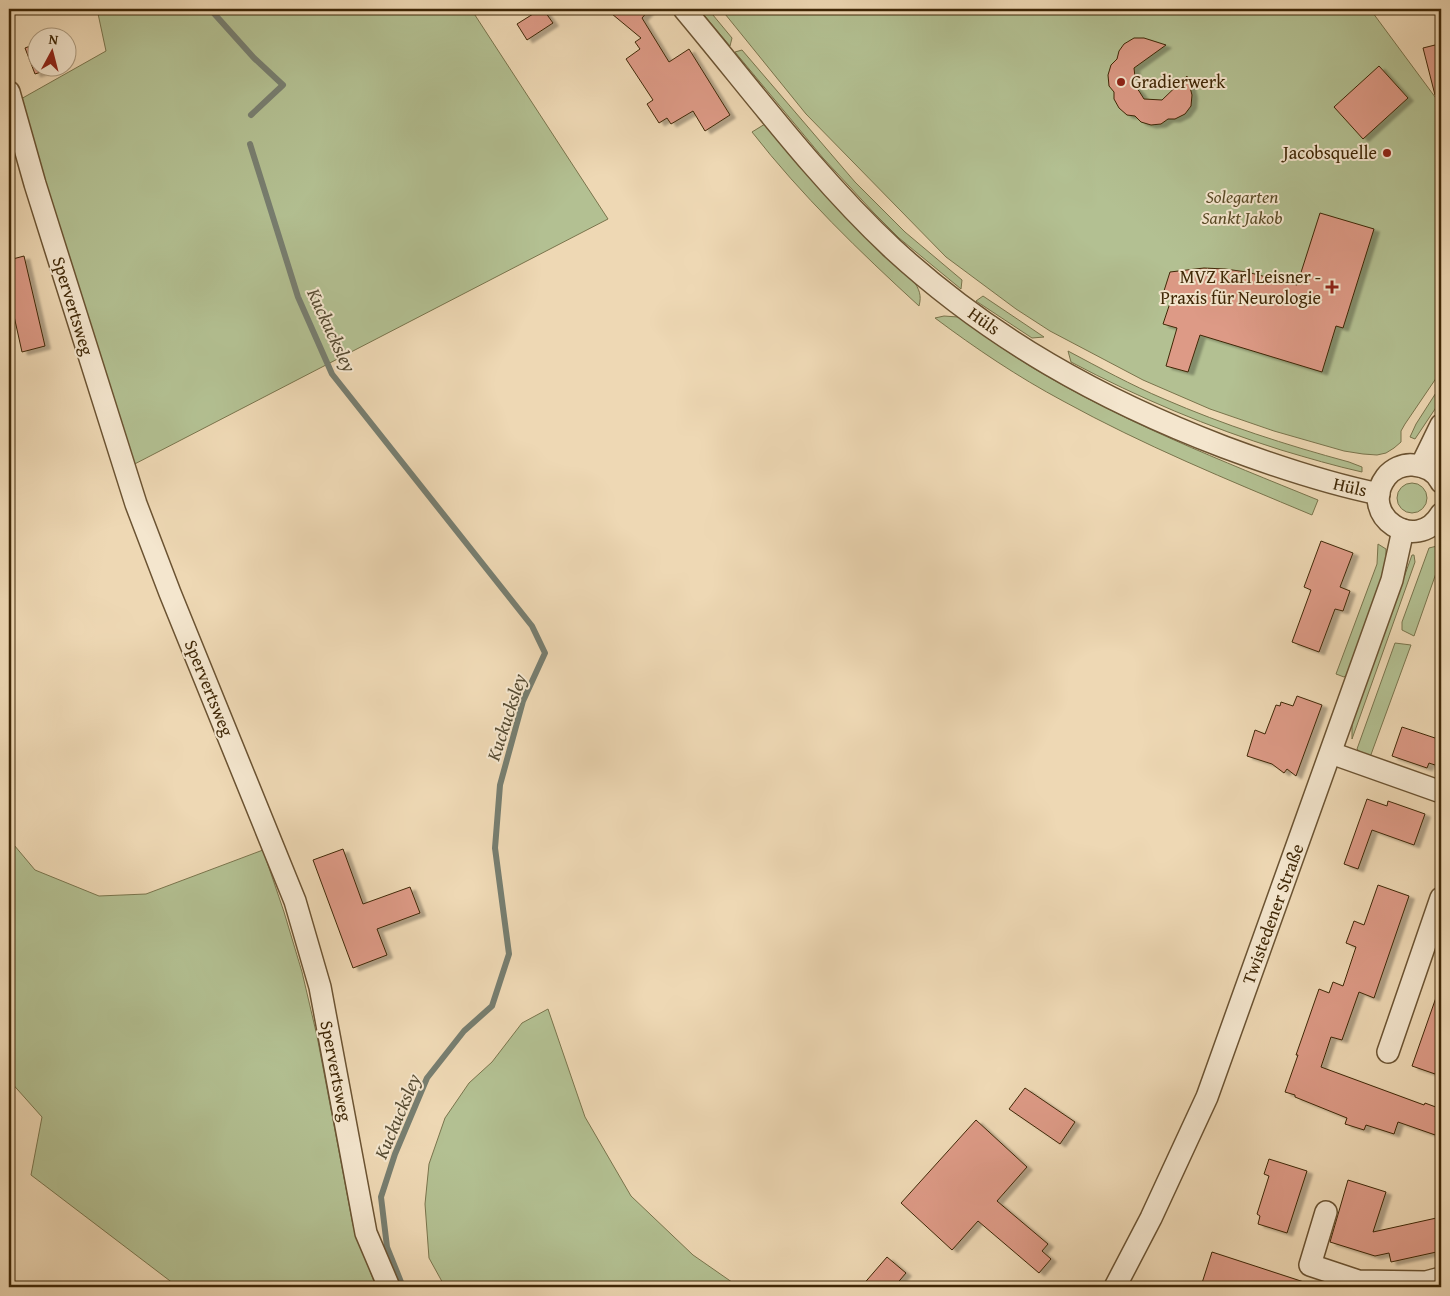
<svg xmlns="http://www.w3.org/2000/svg" width="1450" height="1296" font-family="'Gentium Book Plus',serif">
	<defs>
		<filter id="shadow"><feDropShadow dx="5.5" dy="3" stdDeviation="1" flood-color="#0004"/></filter>
	</defs>
	<rect width="100%" height="100%" fill="#eed8b4"/>
	<filter id="stains"><feTurbulence type="fractalNoise" baseFrequency=".004" numOctaves="4"/><feColorMatrix values="0 0 0 0 .2 0 0 0 0 .09 0 0 0 0 .02 0 0 0 .5 -.17"/></filter>
	<radialGradient id="worn" r=".72"><stop offset=".6" stop-color="#630" stop-opacity="0"/><stop offset="1" stop-color="#630" stop-opacity=".3"/></radialGradient>
	<g fill="#b3c092" stroke="#79744c">
		<path d="M 97,9 L 471,9 L 608,219 L 125,469 L 12,104 L 106,51 Z"/>
		<path d="M 699,9 L 708,9 L 732,38 L 730,46 Z"/>
		<path d="M 721,9 L 1370,9 L 1441,105 L 1441,371 L 1405,424 L 1401,431 L 1401,442 L 1394,448 L 1386,453 L 1377,455 L 1363,454 L 1344,451 L 1274,431 L 1210,409 L 1143,380 L 1050,331 L 1016,309 L 946,257 L 806,114 Z"/>
		<path d="M 742,50 L 855,182 L 905,232 L 962,280 L 961,289 L 899,238 L 874,213 L 823,158 L 735,52 Z"/>
		<path d="M 765,124 L 913,280 C 919,289 922,295 919,306 C 860,252 801,195 752,132 Z"/>
		<path d="M 983,296 L 1044,337 L 1032,338 L 976,301 Z"/>
		<path d="M 944,316 L 958,317 C 983,335 1007,352 1033,368 C 1123,422 1222,461 1318,500 L 1312,515 C 1228,480 1143,445 1063,401 C 1018,377 975,348 935,318 Z"/>
		<path d="M 1068,351 C 1100,368 1131,385 1164,399 C 1224,425 1286,445 1349,462 L 1362,467 L 1362,472 C 1335,466 1308,458 1281,450 C 1208,427 1139,398 1071,362 Z"/>
		<path d="M 1441,385 L 1441,400 L 1415,439 L 1410,437 L 1416,424 Z"/>
		<circle cx="1412" cy="498" r="15"/>
		<path d="M 1378,544 L 1386,549 L 1386,559 L 1380,586 L 1348,674 L 1344,677 L 1336,674 L 1377,564 Z"/>
		<path d="M 1441,545 L 1441,559 L 1414,636 L 1402,630 L 1402,622 L 1429,548 Z"/>
		<path d="M 1412,555 L 1414,555 L 1415,562 L 1352,739 L 1352,722 Z"/>
		<path d="M 1395,643 L 1411,645 L 1369,760 L 1357,749 Z"/>
		<path d="M 9,839 L 35,870 L 99,896 L 146,894 L 263,850 L 284,912 L 302,972 L 317,1036 L 353,1225 L 376,1287 L 178,1287 L 31,1175 L 42,1117 L 9,1080 Z"/>
		<path d="M 548,1009 L 585,1117 L 631,1196 L 693,1255 L 739,1287 L 445,1287 L 429,1258 L 425,1204 L 429,1164 L 445,1118 L 469,1083 L 492,1062 L 522,1023 Z"/>
	</g>
	<g fill="none" stroke-linecap="round" stroke-linejoin="round">
		<g stroke="#777e70" stroke-width="6">
			<path d="M 210,9 L 254,58 L 283,85 L 251,115"/>
			<path d="M 250,144 L 298,297 L 332,374 L 532,626 L 545,653 L 523,701 L 500,785 L 495,848 L 509,954 L 492,1006 L 464,1031 L 427,1078 L 395,1154 L 381,1197 L 387,1247 L 403,1287"/>
		</g>
	</g>
	<g fill="#dd9a86" stroke="#3f2706" filter="url(#shadow)">
		<path d="M 541,9 L 543,9 L 553,23 L 527,40 L 517,24 Z"/>
		<path d="M 606,9 L 650,9 L 642,18 L 669,62 L 689,49 L 730,115 L 705,131 L 693,111 L 671,124 L 667,118 L 659,123 L 647,104 L 653,100 L 626,59 L 640,49 L 635,42 L 641,38 Z"/>
		<path d="M 1134,38 L 1144,38 L 1166,45 L 1134,68 L 1135,77 L 1133,85 L 1139,91 L 1144,99 L 1162,100 L 1187,76 L 1192,95 L 1191,106 L 1185,114 L 1175,119 L 1168,119 L 1161,124 L 1151,125 L 1141,122 L 1135,116 L 1127,115 L 1119,108 L 1114,99 L 1114,92 L 1109,86 L 1108,75 L 1111,65 L 1117,59 L 1119,51 L 1124,44 Z"/>
		<path d="M 38,43 L 38,68 L 53,68 L 35,74 L 25,48 Z"/>
		<path d="M 1439,44 L 1441,54 L 1441,94 L 1435,95 L 1423,48 Z"/>
		<path d="M 1379,66 L 1408,98 L 1363,139 L 1334,107 Z"/>
		<path d="M 1320,213 L 1374,229 L 1343,328 L 1336,326 L 1322,372 L 1200,335 L 1188,372 L 1166,366 L 1177,328 L 1163,324 L 1172,297 L 1163,294 L 1170,272 L 1204,268 L 1225,269 L 1247,272 L 1297,285 Z"/>
		<path d="M 24,256 L 45,346 L 22,352 L 14,316 L 9,317 L 9,260 Z"/>
		<path d="M 1321,541 L 1353,553 L 1340,587 L 1350,591 L 1343,611 L 1335,609 L 1319,652 L 1292,642 L 1311,590 L 1304,587 Z"/>
		<path d="M 1297,696 L 1322,705 L 1296,776 L 1287,769 L 1284,773 L 1272,764 L 1247,756 L 1255,730 L 1265,734 L 1276,705 L 1280,706 L 1281,702 L 1293,706 Z"/>
		<path d="M 1402,727 L 1441,740 L 1441,767 L 1429,763 L 1427,768 L 1392,756 Z"/>
		<path d="M 1367,799 L 1387,806 L 1388,801 L 1425,814 L 1414,845 L 1372,830 L 1358,869 L 1344,864 Z"/>
		<path d="M 343,849 L 363,904 L 410,887 L 420,913 L 377,929 L 387,955 L 353,968 L 313,860 Z"/>
		<path d="M 1378,885 L 1409,896 L 1374,998 L 1359,992 L 1342,1040 L 1331,1037 L 1321,1067 L 1424,1105 L 1425,1103 L 1441,1109 L 1441,1137 L 1398,1122 L 1394,1134 L 1366,1125 L 1364,1130 L 1345,1124 L 1347,1118 L 1295,1097 L 1295,1095 L 1285,1092 L 1298,1055 L 1296,1055 L 1319,989 L 1329,993 L 1333,982 L 1343,986 L 1356,947 L 1346,943 L 1354,921 L 1364,925 Z"/>
		<path d="M 1439,989 L 1441,990 L 1441,1065 L 1438,1075 L 1412,1066 Z"/>
		<path d="M 1025,1088 L 1075,1122 L 1060,1144 L 1009,1109 Z"/>
		<path d="M 976,1120 L 1027,1167 L 997,1201 L 1048,1244 L 1042,1251 L 1051,1259 L 1039,1273 L 978,1221 L 952,1250 L 901,1203 Z"/>
		<path d="M 1269,1159 L 1307,1171 L 1287,1233 L 1258,1224 L 1260,1216 L 1257,1214 L 1269,1176 L 1264,1174 Z"/>
		<path d="M 1348,1180 L 1386,1192 L 1373,1232 L 1441,1217 L 1441,1251 L 1391,1262 L 1389,1253 L 1375,1256 L 1330,1242 Z"/>
		<path d="M 1212,1252 L 1310,1284 L 1309,1287 L 1214,1287 L 1202,1283 Z"/>
		<path d="M 887,1257 L 906,1273 L 894,1287 L 861,1287 Z"/>
	</g>
	<g fill="none" stroke-linecap="round" stroke-linejoin="round">
		<g stroke="#6b5332" stroke-width="24">
			<g id="minor">
				<path d="M 684,9 C 752,90 815,176 893,249 C 991,339 1101,400 1224,447 C 1275,466 1325,483 1379,494"/>
				<path d="M 9,92 L 35,184 L 136,504 L 170,593 L 295,901 L 320,987 L 366,1233 L 389,1287"/>
				<path d="M 1421,466 L 1441,425"/>
				<path d="M 1441,482 C 1436,471 1425,466 1413,465 C 1403,464 1392,469 1386,477 C 1357,516 1417,555 1441,514"/>
				<path d="M 1331,753 L 1441,792"/>
				<path d="M 1388,1052 L 1441,898"/>
				<path d="M 1326,1212 L 1310,1265 L 1358,1281 L 1426,1282 L 1441,1278"/>
				<path d="M 1115,1287 L 1151,1218 L 1207,1097 L 1392,580 L 1403,530"/>
			</g>
		</g>
		<use href="#minor" stroke="#f4e6ce" stroke-width="21"/>
	</g>
	<g fill="#8f2418" stroke="#f4e6ce" stroke-width="2">
		<circle cx="1121" cy="82" r="5"/>
		<circle cx="1387" cy="153" r="5"/>
		<path d="M1329.5 279.5h5v5h5v5h-5v5h-5v-5h-5v-5h5z"/>
	</g>
	<g text-anchor="middle" stroke-width="4" stroke-linejoin="round" paint-order="stroke">
		<g font-size="18" fill="#3f2706" stroke="#f4e6ce" text-anchor="end">
			<text x="1131" y="88" text-anchor="start">Gradierwerk</text>
			<text x="1377" y="159">Jacobsquelle</text>
			<text x="1321" y="283">MVZ Karl Leisner -<tspan x="1321" dy="21">Praxis für Neurologie</tspan></text>
		</g>
		<g font-size="18" font-style="italic" fill="#5c4d29" stroke="#f4e6ce">
			<text x="1242" y="203">Solegarten<tspan x="1242" dy="21">Sankt Jakob</tspan></text>
		</g>
		<g font-size="18" fill="#3f2706" stroke="#f4e6ce">
			<text transform="translate(73 306) rotate(73)" y="6">Spervertsweg</text>
			<text transform="translate(984 321) rotate(36)" y="6">Hüls</text>
			<text transform="translate(1350 487) rotate(13)" y="6">Hüls</text>
			<text transform="translate(209 688) rotate(68)" y="6">Spervertsweg</text>
			<text transform="translate(1273 914) rotate(-70)" y="6">Twistedener Straße</text>
			<text transform="translate(336 1071) rotate(79)" y="6">Spervertsweg</text>
		</g>
		<g font-size="19" font-style="italic" fill="#564b32" stroke="#f4e6ce">
			<text transform="translate(332 330) rotate(65)" y="7">Kuckucksley</text>
			<text transform="translate(506 717) rotate(-72)" y="7">Kuckucksley</text>
			<text transform="translate(397 1116) rotate(-67)" y="7">Kuckucksley</text>
		</g>
	</g>
	<rect width="1450" height="1296" fill="none" stroke="#eed8b4" stroke-width="30"/>
	<rect x="10" y="10" width="1430" height="1276" fill="none" stroke="#3f2706" stroke-width="2.5"/>
	<rect x="15" y="15" width="1420" height="1266" fill="none" stroke="#3f2706"/>
	<g transform="translate(52 52) rotate(7)"><circle r="24" fill="#f4e6ce" stroke="#ac9a7e"/>
	<path d="M0-4L9 19L0 12L-9 19Z" fill="#8f2418"/>
	<text y="-8" font-size="14" font-weight="bold" text-anchor="middle" fill="#3f2706">N</text>
	</g>
	<rect width="100%" height="100%" filter="url(#stains)"/>
	<rect width="100%" height="100%" fill="url(#worn)"/>
</svg>
